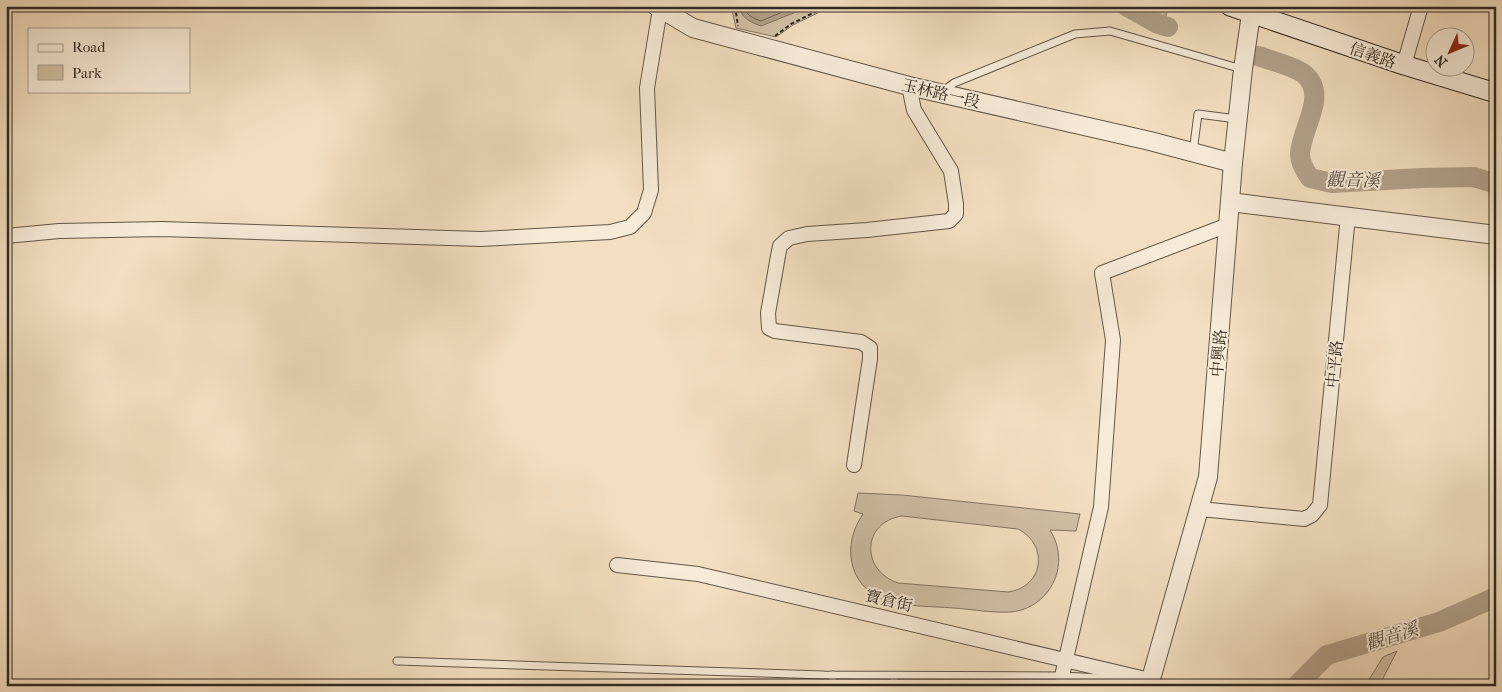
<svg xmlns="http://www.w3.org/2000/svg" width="1502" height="692" font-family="'IM FELL French Canon','Noto Serif TC',serif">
	<rect width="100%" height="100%" fill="#f2dfc1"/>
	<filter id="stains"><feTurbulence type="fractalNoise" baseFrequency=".004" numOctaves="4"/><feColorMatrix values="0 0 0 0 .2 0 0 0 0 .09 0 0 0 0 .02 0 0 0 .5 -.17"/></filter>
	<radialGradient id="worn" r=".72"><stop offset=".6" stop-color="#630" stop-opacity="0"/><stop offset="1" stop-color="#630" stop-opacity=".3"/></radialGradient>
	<g fill="#d1c0a6" stroke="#827463" fill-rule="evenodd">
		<path d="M 731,6 L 832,6 L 793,25 L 776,37 L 736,28 Z"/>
		<path d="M 1127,6 L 1167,6 L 1165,26 Z"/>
		<path d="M 858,493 L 902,495 L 1080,514 L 1076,531 L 1050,530 C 1054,537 1057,543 1058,551 C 1063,581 1041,610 1010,612 C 991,613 971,609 953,608 C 931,606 905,607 885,600 C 847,586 842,544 863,514 L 854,511 ZM 902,516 L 1018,529 C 1049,545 1044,587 1008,592 L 898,583 C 860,570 862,522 902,516 Z"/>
		<path d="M 1397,651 L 1379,686 L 1365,686 L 1383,657 Z"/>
	</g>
	<path fill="#b1a18a" stroke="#7e7160" d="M 739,6 L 811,6 L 761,26 C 750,22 741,18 739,6 Z"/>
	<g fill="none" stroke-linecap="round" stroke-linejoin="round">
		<path stroke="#726555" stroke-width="1" d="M 744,6 C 745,15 753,18 761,21 L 797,6"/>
		<g stroke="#b1a18a" stroke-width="20">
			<path d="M 1126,6 L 1158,24 L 1168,27"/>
			<path d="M 1258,56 C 1269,60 1296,67 1304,74 C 1329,95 1301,128 1300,154 C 1300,163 1305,171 1310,178 L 1332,183 L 1422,178 L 1474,177 L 1496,184"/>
			<path d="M 1296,686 L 1327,655 L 1439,622 L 1496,597"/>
		</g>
		<g stroke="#625648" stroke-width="9">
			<g id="service">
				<path d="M 943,91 L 954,83 L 1075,34 L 1110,31 L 1242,69"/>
				<path d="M 1193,152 L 1198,114 L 1237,119"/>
				<path d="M 397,661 L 824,675 L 1062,676 L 1120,679"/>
				<path d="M 832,686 L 833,675"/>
				<path d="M 894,686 L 894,676"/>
			</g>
		</g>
		<g stroke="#625648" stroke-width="16">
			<g id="minor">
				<path d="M 1404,65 L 1421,6"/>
				<path d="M 6,236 L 59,231 L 162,229 L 481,239 L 610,232 L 630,227 L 644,213 L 651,190 L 647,88 L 660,9"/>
				<path d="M 854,465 L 870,359 L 870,348 L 861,342 L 775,331 L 769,328 L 768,313 L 778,256 L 780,246 L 789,238 L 807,234 L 867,230 L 949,221 L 956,214 L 956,204 L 951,171 L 914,110 L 909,86"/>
				<path d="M 1200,509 L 1304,519 L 1312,515 L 1320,505 L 1348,216"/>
				<path d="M 617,565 L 698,574 L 1150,680"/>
				<path d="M 1062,676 L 1101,507 L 1113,340 L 1102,273 L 1228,225"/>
			</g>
		</g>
		<g stroke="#625648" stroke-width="20">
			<g id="tertiary">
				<path d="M 656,6 L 693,28 L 909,86 L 1150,141 L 1233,163"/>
				<path d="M 1230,202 L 1496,235"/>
				<path d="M 1149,686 L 1208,477 L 1233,163 L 1243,69 L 1251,14"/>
			</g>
		</g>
		<g stroke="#322920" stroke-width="21">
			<path id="secondary" d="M 1230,6 L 1404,65 L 1496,93"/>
		</g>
		<g stroke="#322920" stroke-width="2" stroke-dasharray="4 2.5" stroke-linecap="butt">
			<path d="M 735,6 L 738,26"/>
			<path d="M 775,36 L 791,24 L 827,6"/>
		</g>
		<use href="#service" stroke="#f7ead7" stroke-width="7"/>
		<use href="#minor" stroke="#f7ead7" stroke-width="14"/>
		<use href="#tertiary" stroke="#f7ead7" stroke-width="18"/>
		<use href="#secondary" stroke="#f7ead7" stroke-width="19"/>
	</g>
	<g text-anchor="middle" stroke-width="4" stroke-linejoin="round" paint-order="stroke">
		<g font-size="16" fill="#322920" stroke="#f7ead7">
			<text transform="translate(1373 55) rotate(19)" y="6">信義路</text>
			<text transform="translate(941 93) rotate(13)" y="6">玉林路一段</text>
			<text transform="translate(1218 353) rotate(-85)" y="6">中興路</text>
			<text transform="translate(1334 364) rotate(-84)" y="6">中平路</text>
			<text transform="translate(889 600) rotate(13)" y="6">寶倉街</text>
		</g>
		<g font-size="18" font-style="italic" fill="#584d40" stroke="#f7ead7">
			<text transform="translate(1353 180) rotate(1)" y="6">觀音溪</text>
			<text transform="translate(1392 636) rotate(-17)" y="6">觀音溪</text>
		</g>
	</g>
	<rect width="1502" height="692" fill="none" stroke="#f2dfc1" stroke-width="25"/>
	<rect x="8" y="8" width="1487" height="677" fill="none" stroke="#322920" stroke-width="2.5"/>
	<rect x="12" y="12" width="1477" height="667" fill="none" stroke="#322920"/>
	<rect x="28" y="28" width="162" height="65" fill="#f7ead7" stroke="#a89d8e"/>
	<rect x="38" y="44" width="25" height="8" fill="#f7ead7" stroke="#a89d8e"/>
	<text x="72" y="52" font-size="15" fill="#322920">Road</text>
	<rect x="38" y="65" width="25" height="15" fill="#d1c0a6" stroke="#a89d8e"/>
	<text x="72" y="78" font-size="15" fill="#322920">Park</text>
	<g transform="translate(1450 52) rotate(226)"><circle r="24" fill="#f7ead7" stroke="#a89d8e"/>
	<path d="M0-4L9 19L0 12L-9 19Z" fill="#8f2418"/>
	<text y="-8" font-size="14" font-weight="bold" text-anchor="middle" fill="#322920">N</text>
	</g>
	<rect width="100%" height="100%" filter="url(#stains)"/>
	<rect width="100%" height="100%" fill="url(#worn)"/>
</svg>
